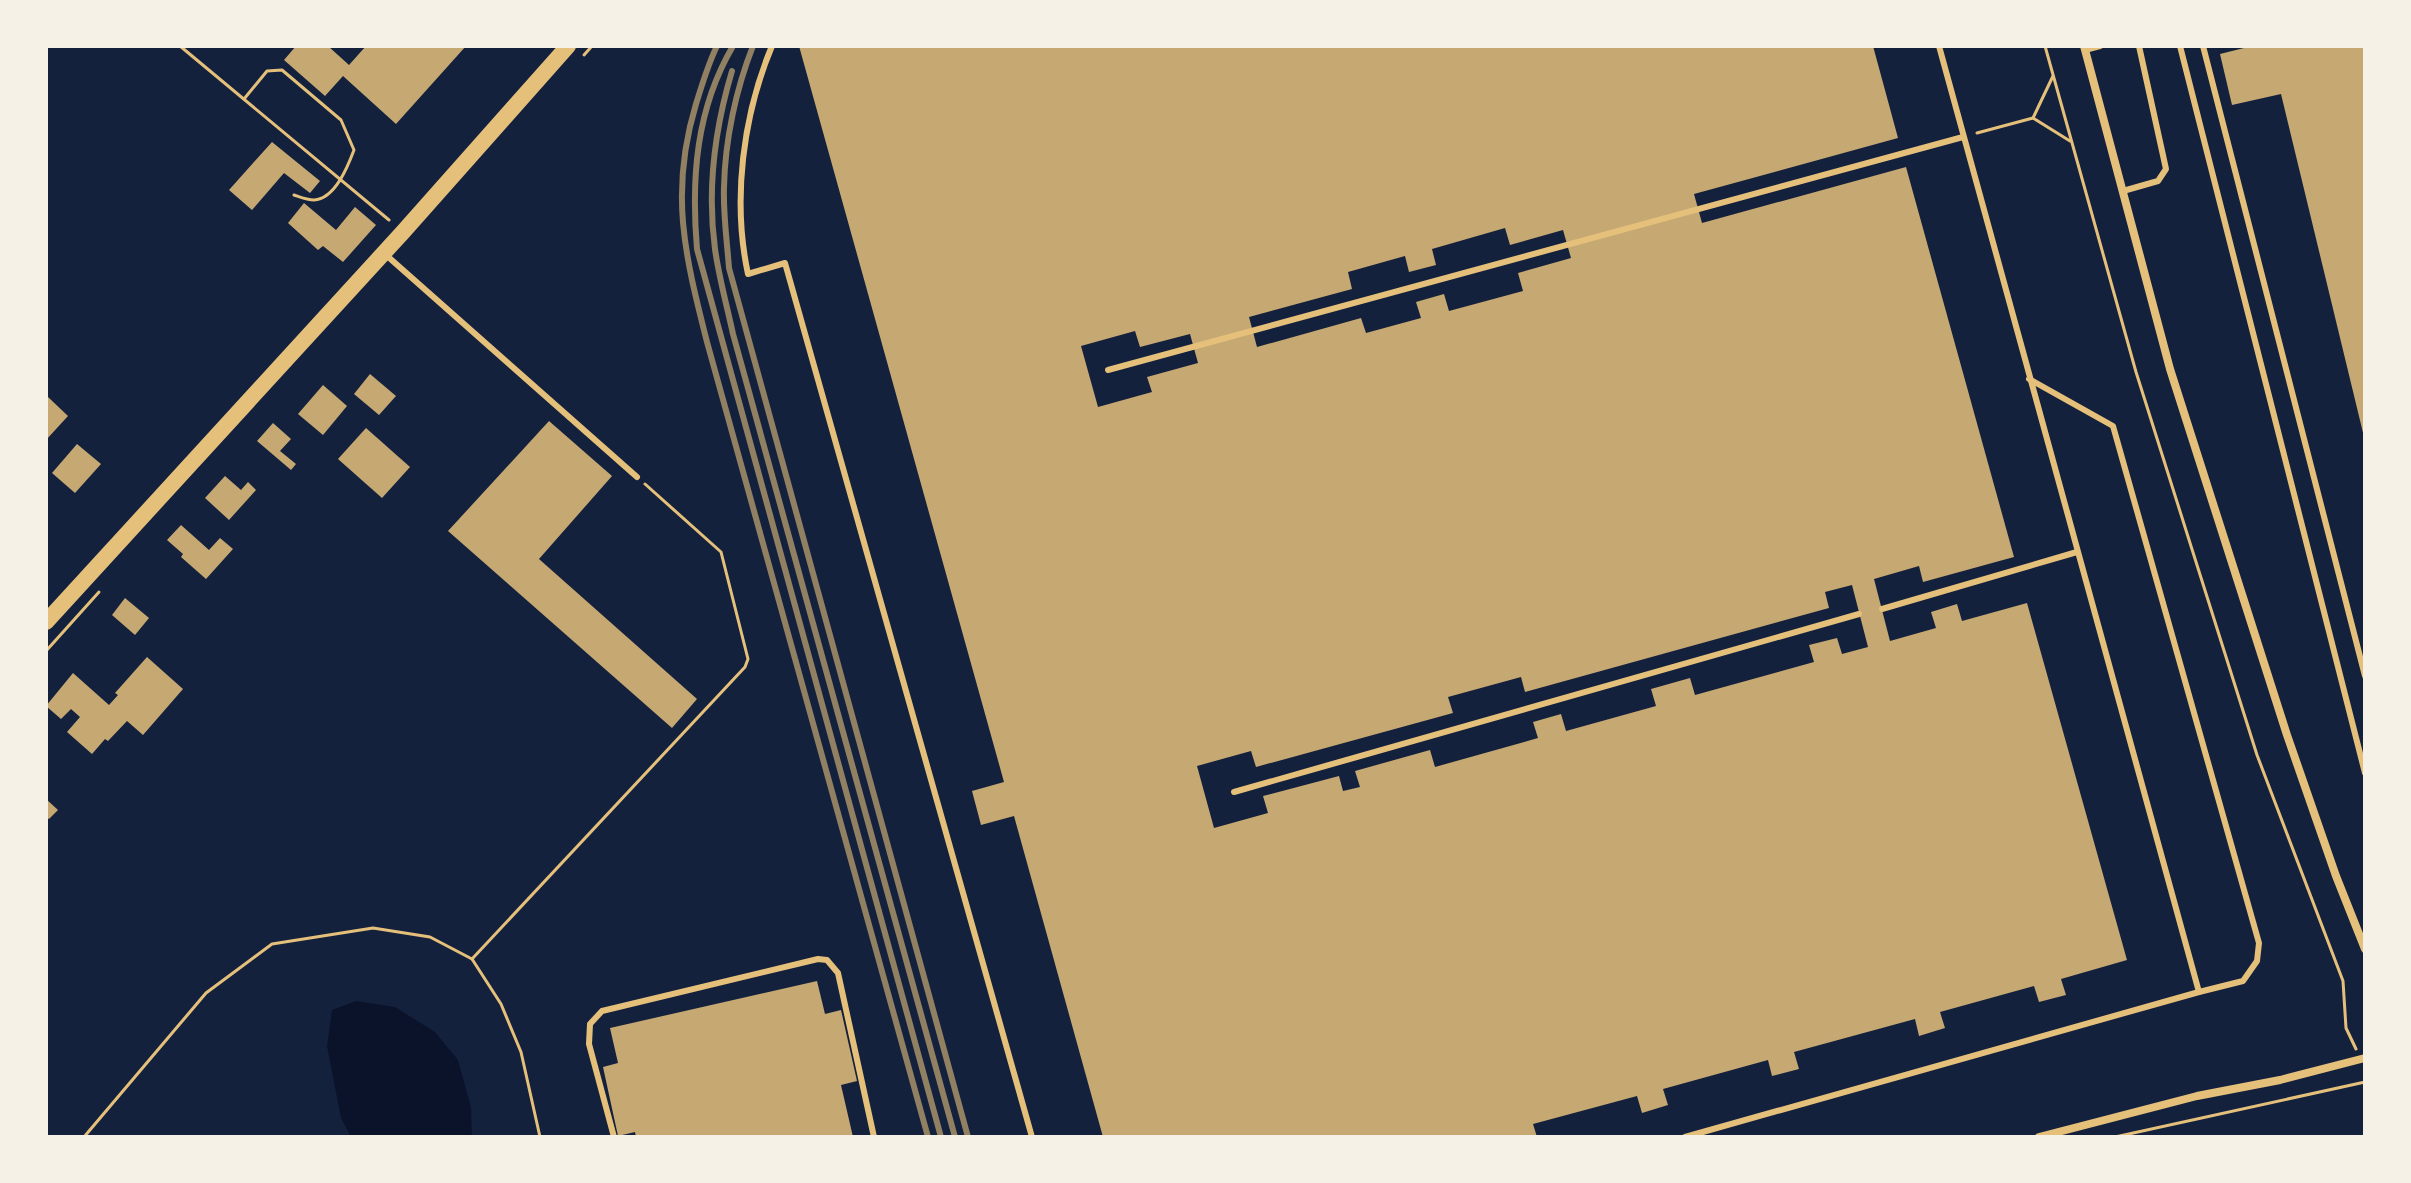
<svg xmlns="http://www.w3.org/2000/svg" width="2411" height="1183" font-family="Poppins,sans-serif">
	<rect width="100%" height="100%" fill="#14213d"/>
	<path fill="#0b132b" d="M 356,1001 L 395,1007 L 435,1032 L 458,1060 L 471,1107 L 472,1137 L 351,1137 L 341,1118 L 327,1046 L 332,1010 Z"/>
	<g fill="#c6a872" fill-rule="evenodd">
		<path d="M 296,46 L 328,46 L 349,65 L 366,46 L 466,46 L 396,124 L 343,76 L 325,96 L 284,60 Z"/>
		<path d="M 799,46 L 1873,46 L 1898,138 L 1694,194 L 1702,223 L 1906,167 L 2014,557 L 1923,582 L 1919,566 L 1874,579 L 1890,641 L 1936,628 L 1931,612 L 1957,604 L 1962,621 L 2027,603 L 2127,960 L 2061,979 L 2066,995 L 2039,1002 L 2034,986 L 1940,1012 L 1945,1028 L 1919,1036 L 1915,1019 L 1794,1052 L 1799,1069 L 1772,1076 L 1768,1060 L 1663,1089 L 1668,1105 L 1642,1113 L 1637,1096 L 1533,1124 L 1537,1137 L 1103,1137 L 1014,816 L 981,825 L 972,791 L 1004,782 ZM 1505,228 L 1510,245 L 1563,230 L 1571,258 L 1518,273 L 1523,291 L 1449,311 L 1444,294 L 1416,302 L 1421,318 L 1366,333 L 1361,318 L 1257,347 L 1249,317 L 1352,289 L 1348,272 L 1405,256 L 1409,272 L 1436,265 L 1432,249 ZM 1135,331 L 1140,347 L 1190,334 L 1198,363 L 1147,377 L 1152,392 L 1098,407 L 1081,346 ZM 1852,585 L 1868,647 L 1842,654 L 1837,638 L 1809,645 L 1814,662 L 1695,695 L 1690,678 L 1651,689 L 1656,706 L 1566,731 L 1561,714 L 1533,722 L 1538,738 L 1435,767 L 1430,750 L 1355,771 L 1360,787 L 1343,791 L 1339,776 L 1263,796 L 1268,813 L 1214,828 L 1197,766 L 1251,751 L 1256,767 L 1453,713 L 1448,697 L 1521,677 L 1525,692 L 1829,608 L 1825,592 Z"/>
		<path d="M 2252,46 L 2365,46 L 2365,441 L 2281,94 L 2232,105 L 2220,54 Z"/>
		<path d="M 272,142 L 320,181 L 310,193 L 284,173 L 252,210 L 229,190 Z"/>
		<path d="M 304,203 L 336,230 L 355,207 L 376,225 L 343,262 L 323,246 L 318,250 L 288,223 Z"/>
		<path d="M 370,374 L 396,396 L 379,415 L 354,394 Z"/>
		<path d="M 323,385 L 347,406 L 323,435 L 298,414 Z"/>
		<path d="M 48,397 L 68,416 L 46,440 L 46,399 Z"/>
		<path d="M 549,421 L 612,476 L 539,559 L 697,699 L 672,728 L 448,531 Z"/>
		<path d="M 273,423 L 291,439 L 280,451 L 296,464 L 291,470 L 257,441 Z"/>
		<path d="M 366,428 L 410,467 L 382,498 L 338,459 Z"/>
		<path d="M 77,444 L 101,464 L 75,493 L 52,473 Z"/>
		<path d="M 225,476 L 241,490 L 248,482 L 256,490 L 229,520 L 205,498 Z"/>
		<path d="M 181,525 L 209,550 L 220,538 L 233,549 L 206,579 L 181,557 L 183,554 L 167,540 Z"/>
		<path d="M 125,598 L 149,618 L 135,635 L 112,615 Z"/>
		<path d="M 147,657 L 183,689 L 143,735 L 127,721 L 108,741 L 105,739 L 92,754 L 67,732 L 80,717 L 71,709 L 61,719 L 46,706 L 73,673 L 109,705 L 118,695 L 115,693 Z"/>
		<path d="M 46,799 L 58,810 L 49,819 L 46,817 Z"/>
		<path d="M 817,981 L 825,1014 L 841,1010 L 857,1081 L 841,1085 L 853,1137 L 636,1137 L 635,1132 L 618,1136 L 603,1067 L 618,1063 L 610,1028 Z"/>
	</g>
	<g fill="none" stroke-linecap="round" stroke-linejoin="round">
		<g stroke="#e5c07b" stroke-width="3">
			<path d="M 180,46 L 389,220"/>
			<path d="M 2045,46 L 2136,372 L 2257,755 L 2343,981 L 2346,1028 L 2356,1049"/>
			<path d="M 584,55 L 592,46"/>
			<path d="M 244,99 L 267,71 L 282,70 L 341,120 L 354,150 C 348,166 335,199 314,200 C 307,200 300,197 294,195"/>
			<path d="M 2033,118 L 2070,141"/>
			<path d="M 1977,133 L 2033,118 L 2053,76"/>
			<path d="M 46,651 L 99,592"/>
			<path d="M 84,1137 L 206,993 L 272,944 L 373,928 L 430,937 L 472,959"/>
			<path d="M 540,1137 L 521,1052 L 501,1004 L 472,959 L 745,667 L 748,659 L 721,552 L 645,484"/>
			<path d="M 2115,1137 L 2365,1082"/>
		</g>
		<g stroke="#e5c07b" stroke-width="6">
			<path d="M 772,46 C 743,115 732,200 748,274 L 785,263 L 1032,1137"/>
			<path d="M 2180,46 L 2365,773"/>
			<path d="M 2203,46 L 2365,676"/>
			<path d="M 2085,50 L 2100,46"/>
			<path d="M 2123,191 L 2158,181 L 2166,169 L 2139,46"/>
			<path d="M 386,255 L 637,477"/>
			<path d="M 1108,370 L 1963,137"/>
			<path d="M 2029,379 L 2113,426 L 2259,943 L 2257,961 L 2243,981 L 2199,992"/>
			<path d="M 1882,609 L 2077,552"/>
			<path d="M 1234,792 L 1859,614"/>
			<path d="M 614,1137 L 589,1044 L 590,1024 L 602,1011 L 818,959 L 827,960 L 838,973 L 874,1137"/>
			<path d="M 1685,1137 L 2199,992 L 1939,46"/>
		</g>
		<g stroke="#e5c07b" stroke-width="8">
			<path d="M 2084,46 L 2170,369 L 2287,735 L 2336,876 L 2365,949"/>
			<path d="M 2039,1137 L 2197,1096 L 2280,1080 L 2365,1058"/>
		</g>
		<path stroke="#e5c07b" stroke-width="16" d="M 46,622 L 403,232 L 568,46"/>
		<g stroke="#918062" stroke-width="6">
			<path d="M 717,46 C 708,64 702,85 696,104 C 669,193 685,255 707,342 L 928,1137"/>
			<path d="M 733,46 C 696,109 691,178 697,249 L 941,1137"/>
			<path d="M 753,46 C 736,89 725,140 724,187 C 723,214 727,241 729,268 L 968,1137"/>
			<path d="M 732,71 C 715,128 707,190 715,249 C 719,278 727,306 733,334 L 955,1137"/>
		</g>
	</g>
	<rect width="2411" height="1183" fill="none" stroke="#f6f1e7" stroke-width="96"/>
</svg>
